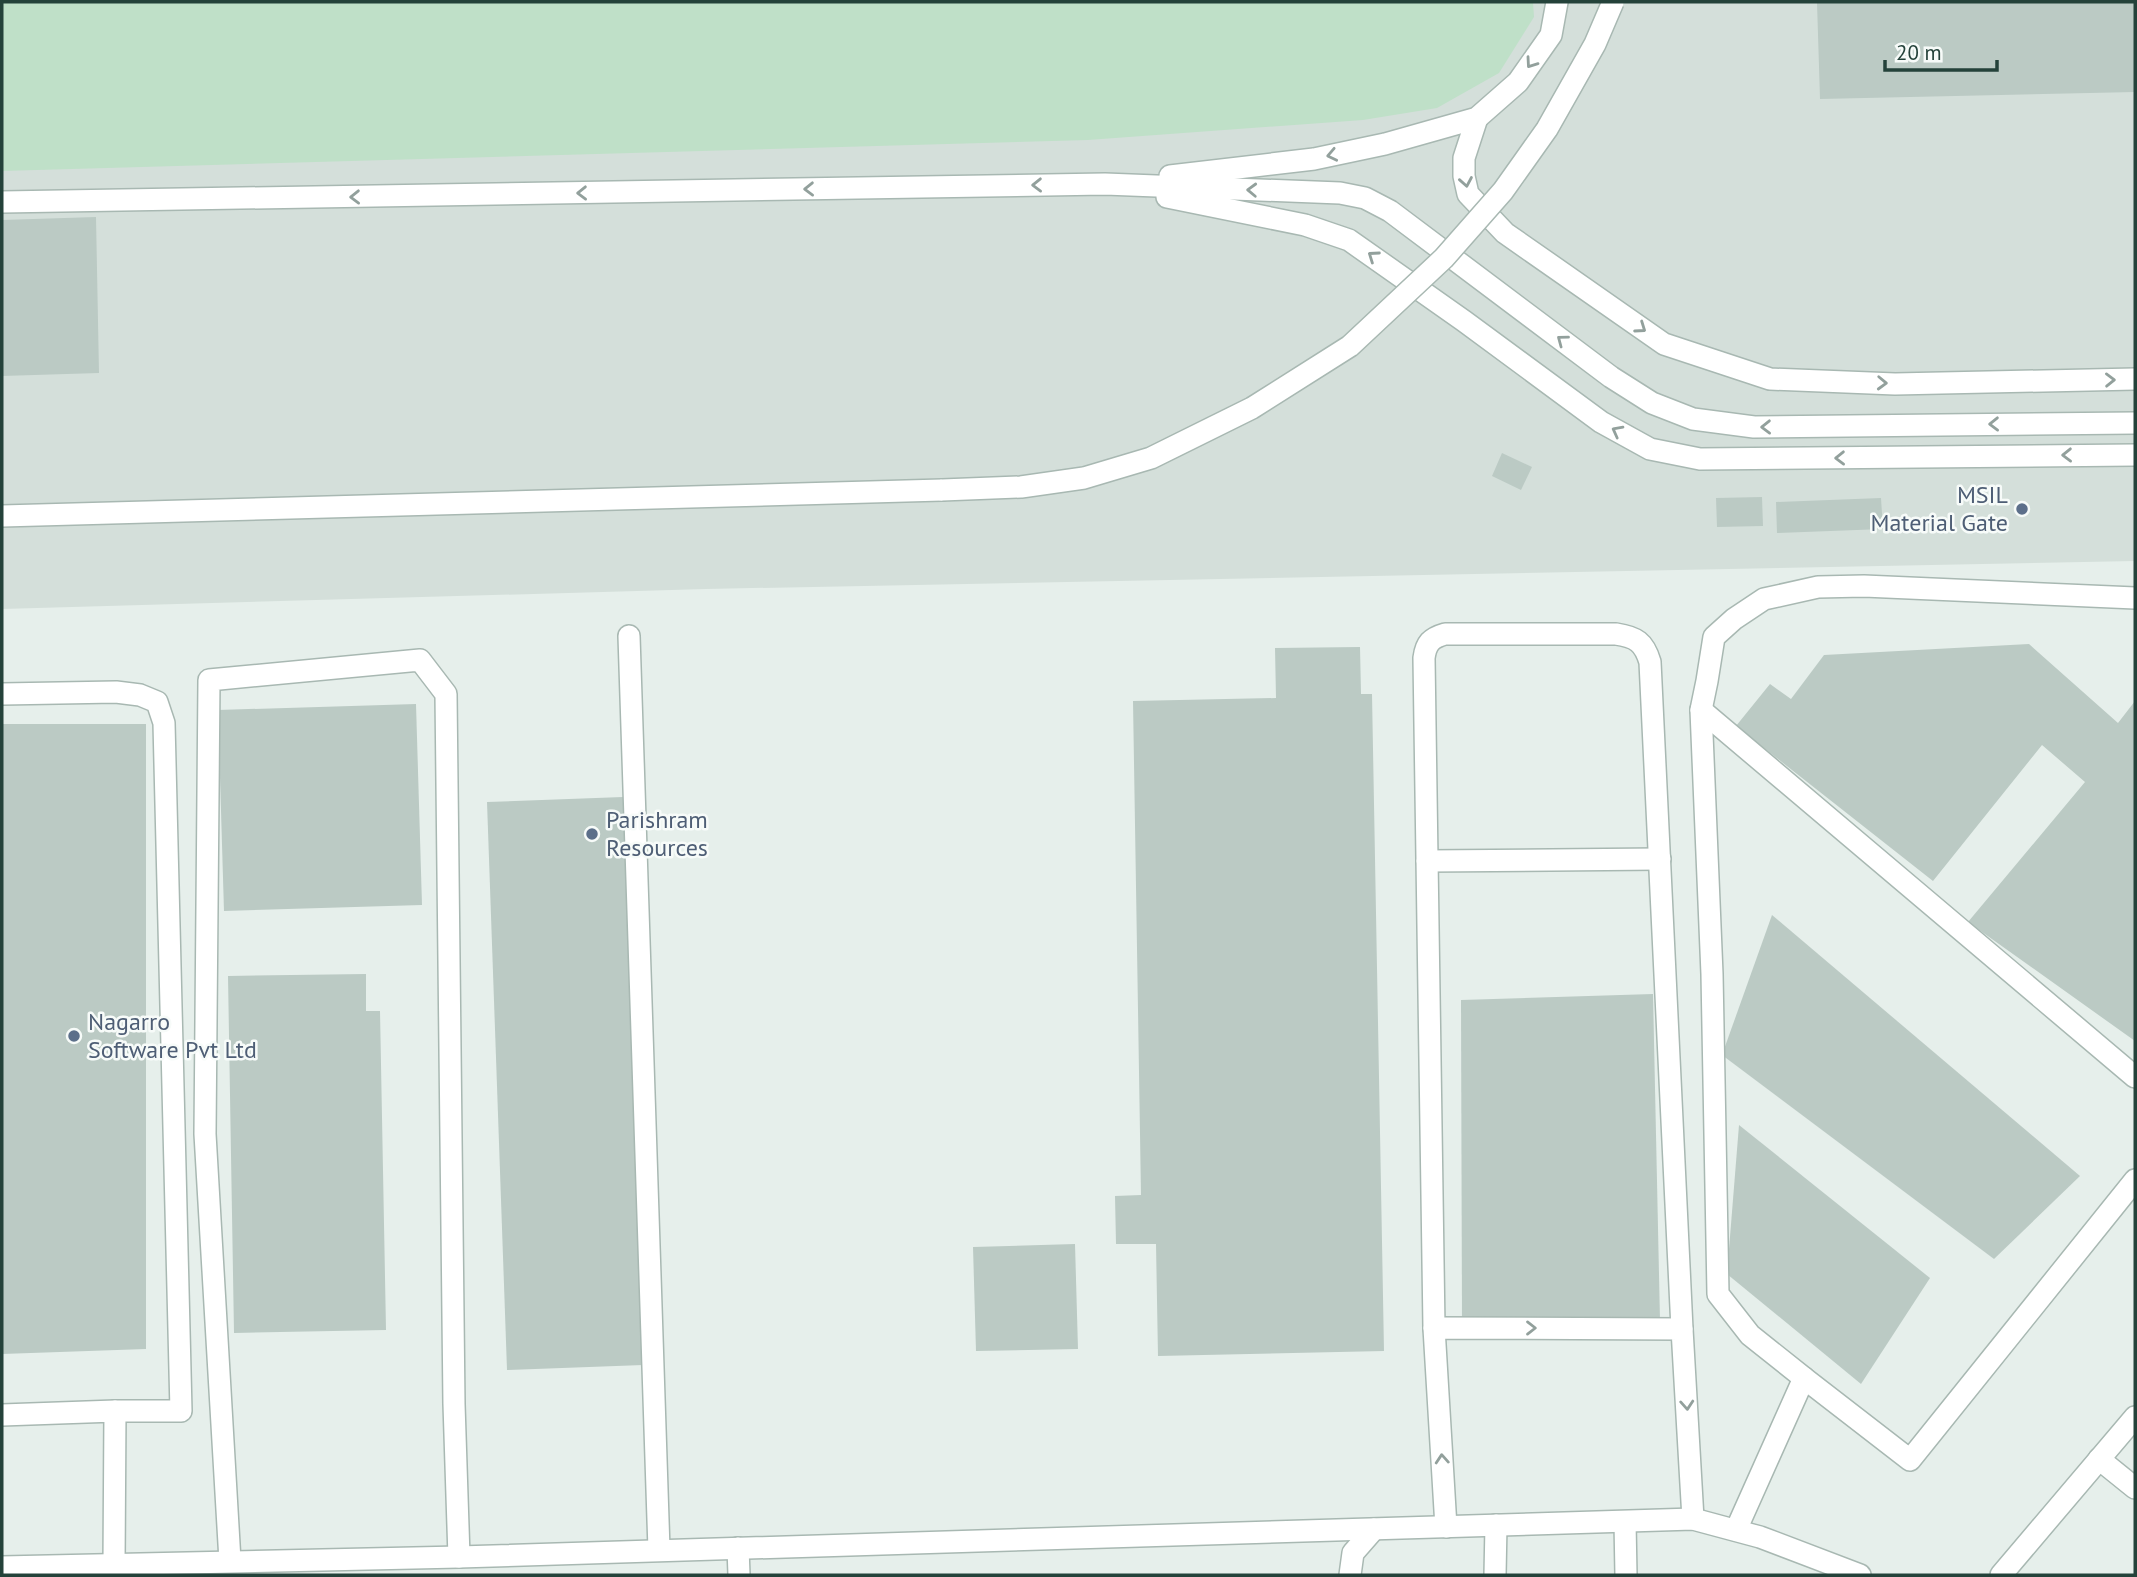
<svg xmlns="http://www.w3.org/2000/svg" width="2137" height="1577" font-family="'PT Sans',sans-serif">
	<rect width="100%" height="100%" fill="#e6efeb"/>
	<path fill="#d4dfda" d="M 2,2 L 2135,2 L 2135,561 L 706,589 L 2,609 Z"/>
	<path fill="#bfe0c8" d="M 2,2 L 1533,2 L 1534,17 L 1499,73 L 1437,108 L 1363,120 L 1088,140 L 2,171 Z"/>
	<g fill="#bbcac4">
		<path d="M 1817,2 L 2135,2 L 2135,92 L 1820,99 Z"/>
		<path d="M 96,217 L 99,373 L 2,376 L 2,220 Z"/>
		<path d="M 1502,453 L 1532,467 L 1521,490 L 1492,476 Z"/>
		<path d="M 1762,497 L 1763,526 L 1717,527 L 1716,498 Z"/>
		<path d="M 1881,498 L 1883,529 L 1777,533 L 1776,502 Z"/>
		<path d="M 2029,644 L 2118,723 L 2135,701 L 2135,1041 L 1968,922 L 2085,782 L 2042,745 L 1933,881 L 1736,726 L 1770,684 L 1791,699 L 1824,655 Z"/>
		<path d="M 1360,647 L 1361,694 L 1372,694 L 1384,1351 L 1158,1356 L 1156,1244 L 1116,1244 L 1115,1196 L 1141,1195 L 1133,701 L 1276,698 L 1275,648 Z"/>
		<path d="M 416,704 L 422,905 L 224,911 L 218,710 Z"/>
		<path d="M 2,724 L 146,724 L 146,1349 L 2,1354 Z"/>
		<path d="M 623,797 L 643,1365 L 507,1370 L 487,802 Z"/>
		<path d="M 1772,915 L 2080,1176 L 1994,1259 L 1722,1055 Z"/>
		<path d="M 366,974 L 366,1011 L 380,1011 L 386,1330 L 234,1333 L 228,976 Z"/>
		<path d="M 1653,994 L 1660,1321 L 1462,1324 L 1461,1000 Z"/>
		<path d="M 1739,1125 L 1930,1278 L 1861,1384 L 1727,1274 Z"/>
		<path d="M 1075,1244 L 1078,1349 L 976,1351 L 973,1247 Z"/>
	</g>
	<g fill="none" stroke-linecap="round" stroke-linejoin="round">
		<g stroke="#a8b8b2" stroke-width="24">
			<g id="service">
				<path d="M 1477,118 L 1464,158 L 1464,176 L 1468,194 L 1505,233 L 1664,344 L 1770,379 L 1895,384 L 2135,379"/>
				<path d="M 1170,176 L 1314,159 L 1385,144 L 1477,118 L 1518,82 L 1551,35 L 1557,2"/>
				<path d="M 1167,197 L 1305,225 L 1349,240 L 1464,321 L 1601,422 L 1650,449 L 1700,459 L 2135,455"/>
				<path d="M 2,202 L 1105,184 L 1340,193 L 1365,198 L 1390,211 L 1611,377 L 1652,403 L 1693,419 L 1754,427 L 2135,423"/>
				<path d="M 2,516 L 942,490"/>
				<path d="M 629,636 L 659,1550"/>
				<path d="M 2,694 L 116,692 L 140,695 L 157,702 L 164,723 L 181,1411 L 115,1411"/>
				<path d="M 1701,710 L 2135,1077"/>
				<path d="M 1427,861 L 1660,859"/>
				<path d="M 1434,1328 L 1424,658 C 1426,643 1431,638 1445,634 L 1616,634 C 1636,637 1644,642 1650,662 L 1682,1329"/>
				<path d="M 1804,1378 L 1750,1335 L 1718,1294 L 1712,974 L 1701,710 L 1707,681 L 1714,637 L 1734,619 L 1764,599 L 1818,587 L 1864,586 L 2135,598"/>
				<path d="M 2,1415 L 115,1411 L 114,1565"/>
				<path d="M 2099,1459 L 2135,1488"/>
				<path d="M 1625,1522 L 1626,1575"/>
				<path d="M 1446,1527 L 1434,1328 L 1682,1329 L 1693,1519"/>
				<path d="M 1736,1530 L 1804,1378 L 1910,1460 L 2135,1180"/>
				<path d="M 738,1548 L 739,1575"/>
				<path d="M 230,1561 L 205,1134 L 209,680 L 420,660 L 446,694 L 454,1404 L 459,1557"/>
				<path d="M 1350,1575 L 1353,1553 L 1374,1529"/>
				<path d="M 1495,1575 L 1496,1525"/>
				<path d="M 2001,1575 L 2135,1417"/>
			</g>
		</g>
		<g stroke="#a8b8b2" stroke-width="24">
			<path id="minor" d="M 2,1567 L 459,1557 L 1693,1519 L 1760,1537 L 1860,1575"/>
		</g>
		<use href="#service" stroke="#fff" stroke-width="21"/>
		<use href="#minor" stroke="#fff" stroke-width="21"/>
		<g stroke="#a8b8b2" stroke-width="24" stroke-linecap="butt">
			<path id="service-bridge" d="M 942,490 L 1021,487 L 1084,478 L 1151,458 L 1252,408 L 1350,346 L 1444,258 L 1503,191 L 1547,129 L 1595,44 L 1613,2"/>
		</g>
		<use href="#service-bridge" stroke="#fff" stroke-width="21"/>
	</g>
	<defs><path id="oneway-chevron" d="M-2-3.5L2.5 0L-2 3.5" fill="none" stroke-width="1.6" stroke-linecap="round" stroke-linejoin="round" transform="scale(1.75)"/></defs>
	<g stroke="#92a09c">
		<use href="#oneway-chevron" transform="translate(1531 63) rotate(125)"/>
		<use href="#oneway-chevron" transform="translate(1332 155) rotate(168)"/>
		<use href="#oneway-chevron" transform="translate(1466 182) rotate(80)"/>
		<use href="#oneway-chevron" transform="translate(1037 185) rotate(179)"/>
		<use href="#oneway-chevron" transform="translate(809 189) rotate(179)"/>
		<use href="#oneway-chevron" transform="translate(1252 190) rotate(-178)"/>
		<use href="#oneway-chevron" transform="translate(582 193) rotate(179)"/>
		<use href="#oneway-chevron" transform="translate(355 197) rotate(179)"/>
		<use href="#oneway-chevron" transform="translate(1373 256) rotate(-145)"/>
		<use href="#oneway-chevron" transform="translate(1641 328) rotate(35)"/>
		<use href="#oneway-chevron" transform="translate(1562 340) rotate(-143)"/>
		<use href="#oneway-chevron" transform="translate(2110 380) rotate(-1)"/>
		<use href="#oneway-chevron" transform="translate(1882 383) rotate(2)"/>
		<use href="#oneway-chevron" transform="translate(1994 424) rotate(179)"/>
		<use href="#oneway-chevron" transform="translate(1766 427) rotate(179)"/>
		<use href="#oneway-chevron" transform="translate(1617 431) rotate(-152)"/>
		<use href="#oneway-chevron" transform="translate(2067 455) rotate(179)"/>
		<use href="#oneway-chevron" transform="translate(1840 458) rotate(179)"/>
		<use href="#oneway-chevron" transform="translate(1531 1328)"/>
		<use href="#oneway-chevron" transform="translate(1687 1405) rotate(86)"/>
		<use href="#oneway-chevron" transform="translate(1442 1459) rotate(-94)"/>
	</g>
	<g fill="#5c6f8a" stroke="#f7fbf9" stroke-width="2.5">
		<circle cx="2022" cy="509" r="7"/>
		<circle cx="592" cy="834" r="7"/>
		<circle cx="74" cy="1036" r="7"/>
	</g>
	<g text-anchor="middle" stroke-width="5" stroke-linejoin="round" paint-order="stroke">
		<g font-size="24" fill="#4e5e75" stroke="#f7fbf9" text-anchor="start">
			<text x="2008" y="503" text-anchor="end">MSIL<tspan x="2008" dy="28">Material Gate</tspan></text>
			<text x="606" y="828">Parishram<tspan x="606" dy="28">Resources</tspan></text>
			<text x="88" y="1030">Nagarro<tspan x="88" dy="28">Software Pvt Ltd</tspan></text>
		</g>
	</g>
	<rect width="2137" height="1577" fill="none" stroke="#24423a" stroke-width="7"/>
	<path d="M1885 60v10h112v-10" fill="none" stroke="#24423a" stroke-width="3.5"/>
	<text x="1896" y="60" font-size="21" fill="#24423a" stroke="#f7fbf9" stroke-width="5" paint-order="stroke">20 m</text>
</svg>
